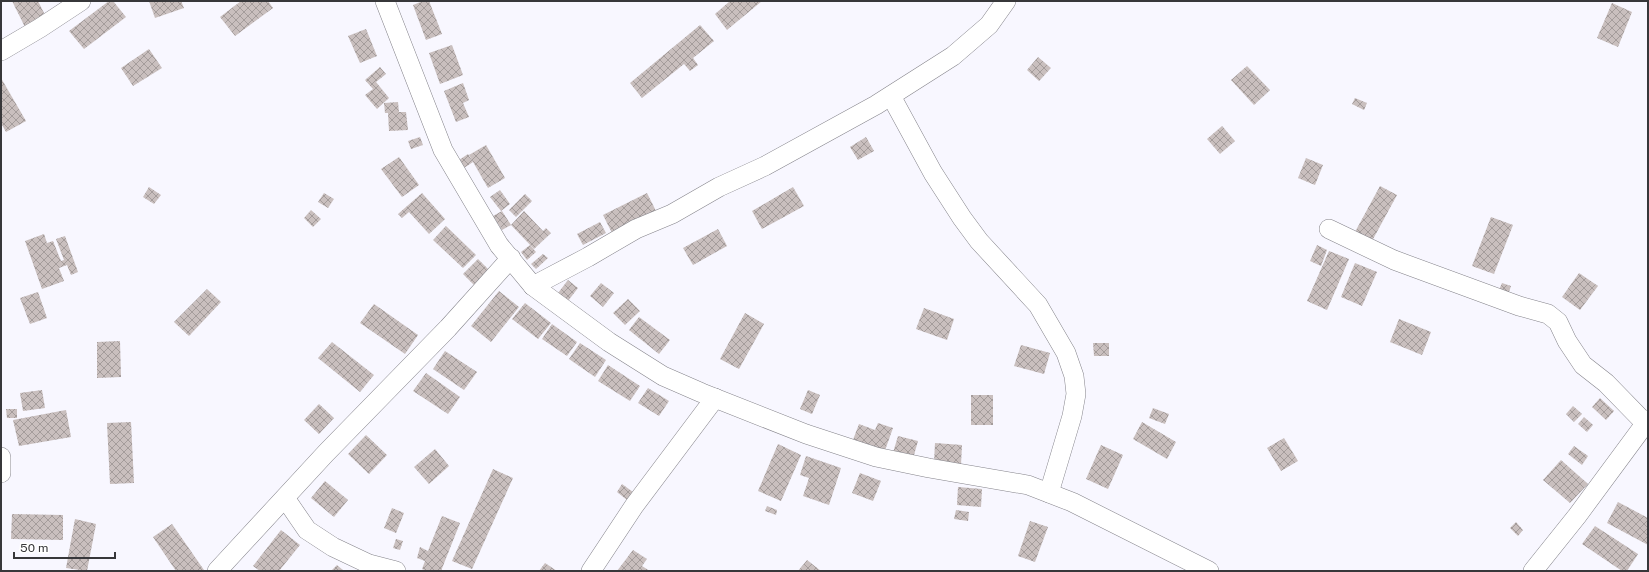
<svg xmlns="http://www.w3.org/2000/svg" width="1649" height="572" font-family="'Public Sans',sans-serif">
	<defs>
		<pattern id="building-cross-hatch" width="8" height="8" patternUnits="userSpaceOnUse"><rect width="8" height="8" fill="#c9bfbe"/><path d="M0 0l8 8M0 8l8-8" fill="none" stroke="#a49c9b"/></pattern>
	</defs>
	<rect width="100%" height="100%" fill="#f8f7ff"/>
	<g fill="url(#building-cross-hatch)">
		<path d="M 12,1 L 38,1 L 46,17 L 25,27 Z"/>
		<path d="M 109,1 L 113,1 L 126,17 L 84,49 L 69,31 Z"/>
		<path d="M 149,1 L 181,1 L 184,8 L 155,18 Z"/>
		<path d="M 241,1 L 268,1 L 273,8 L 235,36 L 220,17 Z"/>
		<path d="M 423,1 L 429,1 L 442,34 L 426,40 L 413,5 Z"/>
		<path d="M 730,1 L 762,1 L 727,30 L 715,14 Z"/>
		<path d="M 1612,3 L 1632,12 L 1618,47 L 1597,38 Z"/>
		<path d="M 700,25 L 714,41 L 693,58 L 698,65 L 690,71 L 684,64 L 642,98 L 630,83 Z"/>
		<path d="M 366,29 L 377,56 L 360,63 L 348,36 Z"/>
		<path d="M 452,45 L 463,75 L 440,84 L 429,53 Z"/>
		<path d="M 149,49 L 162,68 L 133,86 L 121,68 Z"/>
		<path d="M 1038,57 L 1051,68 L 1039,81 L 1027,70 Z"/>
		<path d="M 1247,66 L 1270,90 L 1254,105 L 1231,80 Z"/>
		<path d="M 380,67 L 386,74 L 376,82 L 389,98 L 377,109 L 365,95 L 373,89 L 365,80 Z"/>
		<path d="M 1,78 L 26,121 L 6,132 L 1,123 Z"/>
		<path d="M 463,83 L 469,100 L 463,103 L 469,117 L 456,122 L 444,91 Z"/>
		<path d="M 1355,98 L 1367,103 L 1364,110 L 1352,104 Z"/>
		<path d="M 398,102 L 399,112 L 406,112 L 408,130 L 389,131 L 388,113 L 385,113 L 384,103 Z"/>
		<path d="M 1222,126 L 1235,141 L 1220,154 L 1207,139 Z"/>
		<path d="M 420,137 L 423,145 L 411,149 L 408,141 Z"/>
		<path d="M 866,137 L 874,151 L 858,160 L 850,147 Z"/>
		<path d="M 486,145 L 505,178 L 488,188 L 469,155 Z"/>
		<path d="M 468,154 L 473,162 L 464,168 L 459,160 Z"/>
		<path d="M 399,157 L 419,185 L 402,197 L 381,169 Z"/>
		<path d="M 1306,158 L 1323,165 L 1315,185 L 1298,178 Z"/>
		<path d="M 1380,186 L 1397,195 L 1372,241 L 1355,232 Z"/>
		<path d="M 149,187 L 161,195 L 154,204 L 143,197 Z"/>
		<path d="M 793,187 L 804,206 L 762,229 L 752,211 Z"/>
		<path d="M 500,190 L 510,204 L 501,211 L 490,197 Z"/>
		<path d="M 324,193 L 334,199 L 328,208 L 318,202 Z"/>
		<path d="M 422,193 L 445,219 L 429,234 L 409,212 L 402,218 L 398,214 Z"/>
		<path d="M 647,193 L 657,213 L 613,235 L 603,215 Z"/>
		<path d="M 525,194 L 532,201 L 516,217 L 509,210 Z"/>
		<path d="M 311,210 L 321,219 L 313,227 L 304,218 Z"/>
		<path d="M 502,211 L 511,225 L 502,230 L 493,216 Z"/>
		<path d="M 524,211 L 543,231 L 546,228 L 551,233 L 534,249 L 511,225 Z"/>
		<path d="M 1491,217 L 1513,225 L 1494,274 L 1472,266 Z"/>
		<path d="M 600,222 L 606,233 L 583,245 L 577,234 Z"/>
		<path d="M 446,226 L 476,255 L 463,268 L 433,240 Z"/>
		<path d="M 718,229 L 727,246 L 693,265 L 683,248 Z"/>
		<path d="M 44,234 L 47,243 L 53,241 L 61,261 L 64,260 L 56,239 L 65,236 L 78,272 L 71,275 L 67,265 L 59,268 L 64,281 L 42,289 L 25,241 Z"/>
		<path d="M 530,245 L 536,252 L 527,260 L 521,252 Z"/>
		<path d="M 1317,245 L 1327,250 L 1321,266 L 1310,261 Z"/>
		<path d="M 1329,251 L 1349,259 L 1327,310 L 1307,301 Z"/>
		<path d="M 543,254 L 548,258 L 536,269 L 531,264 Z"/>
		<path d="M 478,259 L 492,273 L 477,288 L 463,274 Z"/>
		<path d="M 1355,263 L 1377,272 L 1362,306 L 1341,297 Z"/>
		<path d="M 1579,273 L 1598,286 L 1580,310 L 1562,297 Z"/>
		<path d="M 568,280 L 578,288 L 568,301 L 558,293 Z"/>
		<path d="M 601,283 L 614,293 L 603,307 L 590,296 Z"/>
		<path d="M 1502,283 L 1511,286 L 1508,295 L 1498,292 Z"/>
		<path d="M 207,289 L 221,302 L 189,336 L 174,322 Z"/>
		<path d="M 499,291 L 519,307 L 491,342 L 471,326 Z"/>
		<path d="M 38,292 L 47,318 L 30,324 L 20,298 Z"/>
		<path d="M 628,299 L 640,311 L 625,325 L 613,313 Z"/>
		<path d="M 525,303 L 551,323 L 538,339 L 512,319 Z"/>
		<path d="M 374,304 L 418,335 L 405,354 L 360,323 Z"/>
		<path d="M 924,308 L 954,319 L 947,340 L 916,329 Z"/>
		<path d="M 745,313 L 764,324 L 739,369 L 720,359 Z"/>
		<path d="M 639,317 L 670,340 L 659,354 L 629,330 Z"/>
		<path d="M 1399,319 L 1431,332 L 1422,355 L 1390,342 Z"/>
		<path d="M 552,324 L 577,342 L 567,356 L 542,339 Z"/>
		<path d="M 120,341 L 121,377 L 97,378 L 97,342 Z"/>
		<path d="M 332,342 L 374,375 L 360,392 L 318,358 Z"/>
		<path d="M 580,343 L 606,360 L 595,377 L 569,359 Z"/>
		<path d="M 1093,343 L 1109,343 L 1109,356 L 1094,356 Z"/>
		<path d="M 1021,345 L 1050,353 L 1044,374 L 1014,366 Z"/>
		<path d="M 445,351 L 477,372 L 464,390 L 433,369 Z"/>
		<path d="M 608,365 L 640,386 L 630,401 L 598,381 Z"/>
		<path d="M 426,373 L 460,397 L 448,414 L 413,391 Z"/>
		<path d="M 648,388 L 669,401 L 659,416 L 638,403 Z"/>
		<path d="M 42,390 L 45,408 L 23,411 L 20,393 Z"/>
		<path d="M 808,390 L 820,395 L 812,414 L 800,409 Z"/>
		<rect x="971" y="395" width="22" height="30"/>
		<path d="M 1600,398 L 1614,411 L 1606,420 L 1592,407 Z"/>
		<path d="M 319,404 L 334,418 L 319,434 L 304,420 Z"/>
		<path d="M 1573,406 L 1582,414 L 1574,422 L 1566,414 Z"/>
		<path d="M 1153,408 L 1169,414 L 1165,424 L 1149,418 Z"/>
		<path d="M 6,409 L 17,409 L 17,418 L 7,418 Z"/>
		<path d="M 66,410 L 71,437 L 19,446 L 13,420 Z"/>
		<path d="M 1584,417 L 1593,425 L 1587,432 L 1578,424 Z"/>
		<path d="M 131,422 L 134,483 L 110,484 L 107,423 Z"/>
		<path d="M 1142,422 L 1176,442 L 1167,459 L 1133,439 Z"/>
		<path d="M 878,423 L 893,428 L 883,456 L 851,445 L 859,424 L 875,430 Z"/>
		<path d="M 366,435 L 387,455 L 369,474 L 348,454 Z"/>
		<path d="M 898,436 L 918,441 L 912,462 L 892,456 Z"/>
		<path d="M 1284,438 L 1298,461 L 1281,471 L 1267,448 Z"/>
		<path d="M 935,443 L 962,445 L 961,465 L 934,462 Z"/>
		<path d="M 778,444 L 801,455 L 781,501 L 758,491 Z"/>
		<path d="M 1101,445 L 1123,455 L 1108,489 L 1086,479 Z"/>
		<path d="M 1574,446 L 1588,456 L 1582,465 L 1568,454 Z"/>
		<path d="M 435,449 L 449,466 L 429,484 L 414,467 Z"/>
		<path d="M 806,456 L 841,468 L 829,505 L 803,496 L 809,478 L 800,475 Z"/>
		<path d="M 1561,460 L 1588,484 L 1570,503 L 1543,480 Z"/>
		<path d="M 493,469 L 513,478 L 472,569 L 452,561 Z"/>
		<path d="M 860,473 L 881,481 L 873,501 L 852,493 Z"/>
		<path d="M 325,481 L 348,500 L 334,517 L 311,498 Z"/>
		<path d="M 622,484 L 633,492 L 627,500 L 617,492 Z"/>
		<path d="M 958,487 L 982,489 L 981,507 L 957,505 Z"/>
		<path d="M 1618,502 L 1648,518 L 1648,545 L 1607,523 Z"/>
		<path d="M 767,506 L 777,510 L 776,515 L 765,511 Z"/>
		<path d="M 392,508 L 404,513 L 396,533 L 384,528 Z"/>
		<path d="M 956,510 L 969,512 L 968,521 L 954,519 Z"/>
		<path d="M 12,514 L 63,515 L 63,540 L 11,539 Z"/>
		<path d="M 442,516 L 460,523 L 441,571 L 427,571 L 422,569 L 425,561 L 417,558 L 420,547 L 428,551 Z"/>
		<path d="M 75,519 L 96,524 L 87,571 L 66,568 Z"/>
		<path d="M 1030,521 L 1048,527 L 1035,562 L 1018,556 Z"/>
		<path d="M 1516,522 L 1523,530 L 1518,536 L 1510,528 Z"/>
		<path d="M 172,524 L 204,570 L 202,571 L 176,571 L 153,537 Z"/>
		<path d="M 1595,526 L 1638,554 L 1627,571 L 1622,571 L 1582,544 Z"/>
		<path d="M 281,530 L 300,545 L 279,571 L 260,571 L 253,566 Z"/>
		<path d="M 396,539 L 403,541 L 400,550 L 393,548 Z"/>
		<path d="M 633,550 L 647,559 L 642,566 L 650,571 L 617,571 Z"/>
		<path d="M 807,560 L 821,571 L 798,571 Z"/>
		<path d="M 545,563 L 557,571 L 539,571 Z"/>
		<path d="M 337,565 L 344,571 L 331,571 Z"/>
	</g>
	<g fill="none" stroke-linecap="round" stroke-linejoin="round">
		<g stroke="#84838a" stroke-width="20">
			<g id="minor">
				<path d="M 385,1 L 443,150 L 499,245 L 533,286 L 609,342 L 663,376 L 702,393 L 806,434 L 876,457 L 929,468 L 1028,485 L 1072,502 L 1209,571"/>
				<path d="M 1,51 L 40,28 L 81,1"/>
				<path d="M 891,96 L 933,173 L 962,218 L 979,241 L 1038,305 L 1066,353 L 1074,376 L 1076,394 L 1072,416 L 1049,493"/>
				<path d="M 1329,229 L 1394,260 L 1519,306 L 1548,314 L 1558,322 L 1567,341 L 1583,365 L 1606,383 L 1645,423"/>
				<path d="M 533,286 L 588,257 L 636,229 L 672,214 L 719,187 L 765,166 L 876,105 L 953,56 L 989,25 L 1006,1"/>
				<path d="M 1,457 L 1,473"/>
				<path d="M 285,498 L 307,530 L 333,547 L 369,564 L 396,571"/>
				<path d="M 217,571 L 326,453 L 448,328 L 511,258"/>
				<path d="M 591,571 L 634,506 L 715,398"/>
				<path d="M 1533,571 L 1577,516 L 1648,420"/>
			</g>
		</g>
		<use href="#minor" stroke="#fff" stroke-width="19"/>
	</g>
	<rect width="1649" height="572" fill="none" stroke="#37373a" stroke-width="4"/>
	<path d="M14 552v6h101v-6" fill="none" stroke="#37373a" stroke-width="2"/>
	<text x="20" y="552" font-size="12" fill="#37373a" stroke="#ffffff" stroke-width="3" paint-order="stroke">50 m</text>
</svg>
